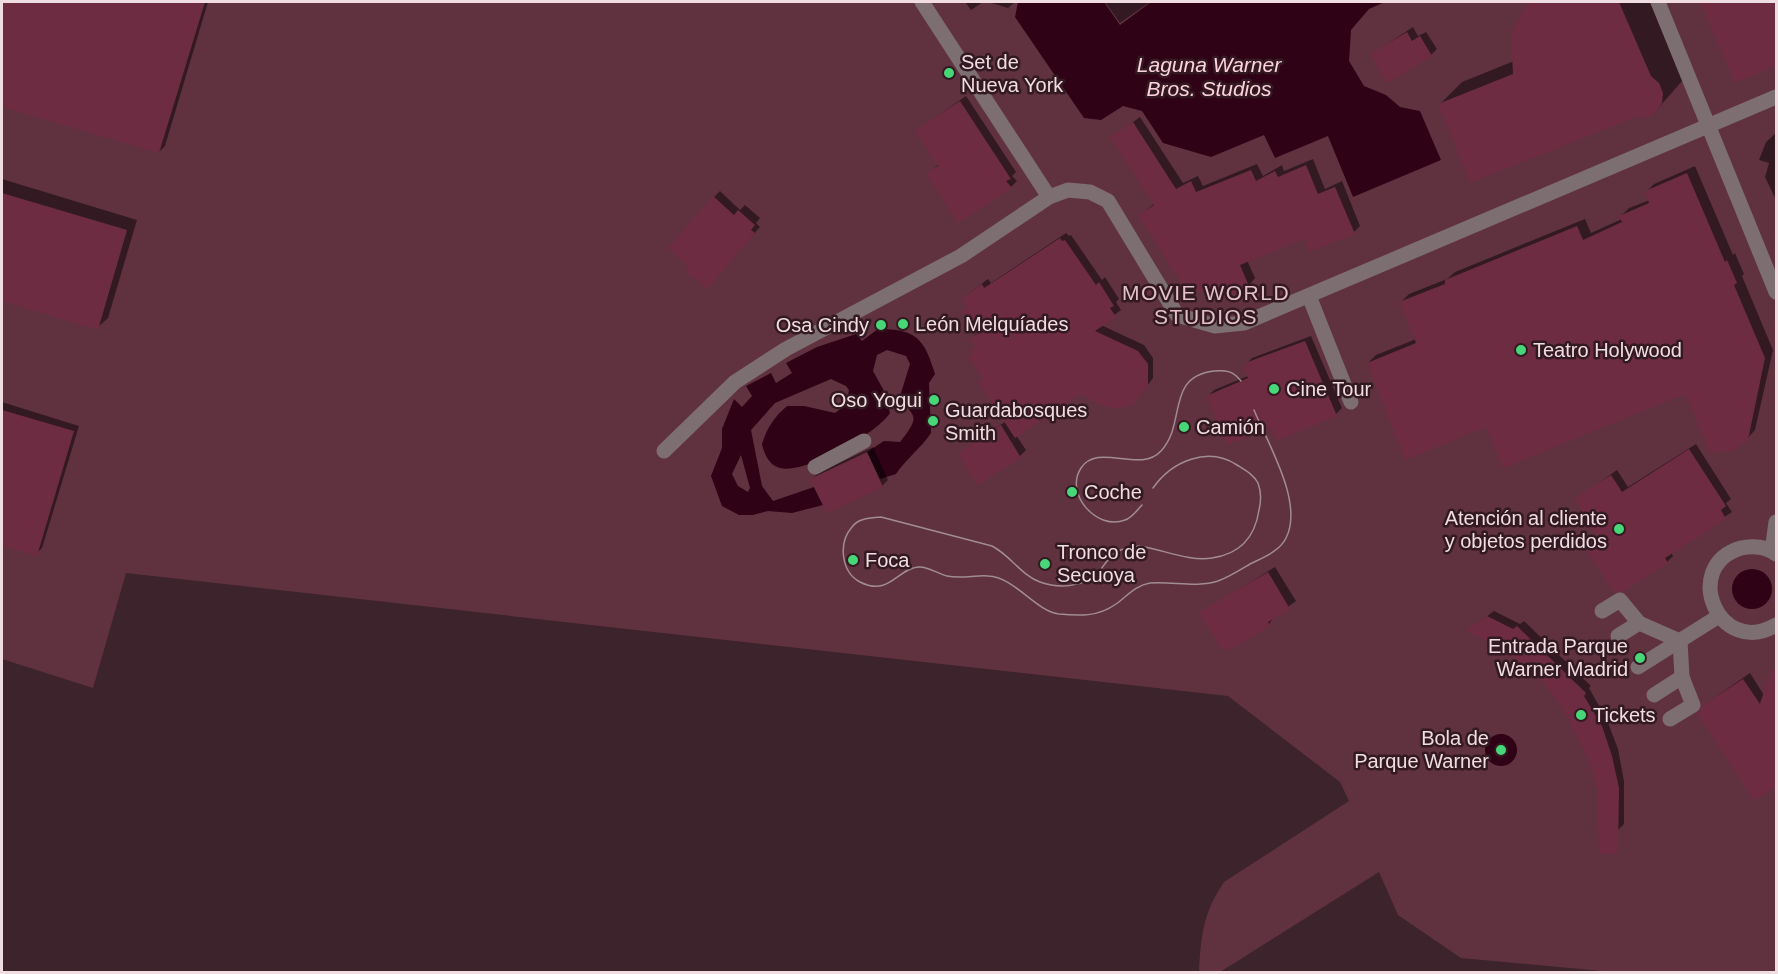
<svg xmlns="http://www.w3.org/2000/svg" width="1778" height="974" font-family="Arial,sans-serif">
	<rect width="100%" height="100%" fill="#3d232b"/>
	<path fill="#603240" d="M 2,2 L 1776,2 L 1776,972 L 1612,972 L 1461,958 L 1398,915 L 1379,872 L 1220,972 L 1199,972 C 1201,936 1203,913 1224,882 L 1349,801 L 1340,782 L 1228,696 L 126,573 L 93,688 L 2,659 Z"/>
	<g fill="#300215" fill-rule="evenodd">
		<path d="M 1018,2 L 1104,2 L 1120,25 L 1151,2 L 1385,2 L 1369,9 L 1351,30 L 1349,61 L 1364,86 L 1386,95 L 1400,107 L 1420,111 L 1441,160 L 1353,197 L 1328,136 L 1275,158 L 1264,135 L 1211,157 L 1163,143 L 1142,111 L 1123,106 L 1101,120 L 1084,118 L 1015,17 Z"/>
		<path d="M 878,329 C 916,329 924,338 935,374 L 929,383 L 931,433 C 921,448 906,459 896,474 L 880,479 L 867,452 L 884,441 L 900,442 C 927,409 906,418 901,393 L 910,364 L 906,356 L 887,350 L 877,355 L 873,371 L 883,389 L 890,413 C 878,433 800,478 777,467 C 768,463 764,453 762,444 C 767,428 774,417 787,406 L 804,406 L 835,413 L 846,405 L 849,390 L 846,386 L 831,379 L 775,403 L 751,430 L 762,486 L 773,501 L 814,487 L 823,505 L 792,513 L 768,511 L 753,515 L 739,515 L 722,506 L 711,476 L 722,448 L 722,429 L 734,399 L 742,407 L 752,396 L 746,386 L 771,373 L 776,383 L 792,373 L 786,363 L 817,347 L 856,334 L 862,341 ZM 741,455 L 750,488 L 748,492 L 738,486 L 732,474 Z"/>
		<circle cx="1752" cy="589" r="20"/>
		<circle cx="1501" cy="750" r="16"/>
	</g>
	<g fill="#0007">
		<path d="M 2,2 L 208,2 L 165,146 L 159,152 L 2,105 Z"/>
		<path d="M 965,2 L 983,2 L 971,10 Z"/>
		<path d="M 988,2 L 1015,2 L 1008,8 Z"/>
		<path d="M 1105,2 L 1150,2 L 1120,23 Z"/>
		<path d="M 1533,2 L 1650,2 L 1683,80 L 1654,113 L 1635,115 L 1439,105 L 1462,82 L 1514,61 L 1523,12 Z"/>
		<path d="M 1701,2 L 1776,2 L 1776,64 L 1735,81 Z"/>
		<path d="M 1413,27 L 1418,36 L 1426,32 L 1437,49 L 1431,55 L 1372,54 Z"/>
		<path d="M 966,96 L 1016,172 L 1012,176 L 1017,181 L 1011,187 L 928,174 L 939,164 L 917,130 Z"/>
		<path d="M 1140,117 L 1183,183 L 1198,176 L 1203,186 L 1257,164 L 1263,176 L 1282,165 L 1284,171 L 1313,159 L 1325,189 L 1342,181 L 1360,226 L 1354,232 L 1304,237 L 1247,260 L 1255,278 L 1249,285 L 1223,296 L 1140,215 L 1155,203 L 1112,137 Z"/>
		<path d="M 1776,133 L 1776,200 L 1765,177 L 1769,163 L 1759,160 L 1766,142 Z"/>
		<path d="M 1695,166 L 1733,255 L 1735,253 L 1744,274 L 1742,276 L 1773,350 L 1755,430 L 1747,439 L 1686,392 L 1487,425 L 1368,363 L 1376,355 L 1416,339 L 1401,302 L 1409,294 L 1447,279 L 1455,272 L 1585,219 L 1591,233 L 1622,219 L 1621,216 L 1629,208 L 1650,200 L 1646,192 L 1654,184 Z"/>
		<path d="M 2,179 L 137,220 L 108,318 L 97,328 L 2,300 Z"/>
		<path d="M 720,191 L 740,210 L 745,205 L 760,218 L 756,223 L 760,227 L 713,281 L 691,266 L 714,197 Z"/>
		<path d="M 1066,233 L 1069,236 L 1071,235 L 1102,280 L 1105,277 L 1119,299 L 1116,302 L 1121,310 L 1101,325 L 1144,345 L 1153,358 L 1153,378 L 1140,396 L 1081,392 L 1016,435 L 1026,450 L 1020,456 L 960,454 L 1006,421 L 974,353 L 976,346 L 971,339 L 978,332 L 964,312 L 969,307 L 963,298 L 988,279 L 991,283 Z"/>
		<path d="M 1311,336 L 1342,408 L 1336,414 L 1271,425 L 1208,396 L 1214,390 L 1248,376 L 1246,364 L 1252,358 Z"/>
		<path d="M 2,402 L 79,426 L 42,548 L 36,554 L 2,544 Z"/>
		<path d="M 1696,444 L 1731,499 L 1726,503 L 1732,512 L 1671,552 L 1673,556 L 1667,562 L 1624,590 L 1589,551 L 1602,540 L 1576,499 L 1617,470 L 1628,487 Z"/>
		<path d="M 873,447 L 888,480 L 882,486 L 812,479 L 818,473 Z"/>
		<path d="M 1275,567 L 1296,601 L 1274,617 L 1269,624 L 1229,649 L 1201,613 Z"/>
		<path d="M 1494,611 L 1520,624 L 1524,621 L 1591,686 L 1589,688 L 1607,720 L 1618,749 L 1624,781 L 1624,824 L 1618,830 L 1598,789 L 1592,762 L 1562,704 L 1538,673 L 1517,658 L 1468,630 Z"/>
		<path d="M 1776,670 L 1776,784 L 1754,798 L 1704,705 L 1750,673 L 1764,695 L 1770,677 Z"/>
	</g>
	<g fill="#6e2c43">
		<path d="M 2,2 L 205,2 L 159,153 L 2,107 Z"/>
		<path d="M 1531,2 L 1619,2 L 1651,76 L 1659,83 L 1663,93 L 1662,103 L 1656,112 L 1646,117 L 1636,117 L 1470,183 L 1438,104 L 1513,74 L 1511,34 L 1522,11 Z"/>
		<path d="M 1700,2 L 1776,2 L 1776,66 L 1735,83 Z"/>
		<path d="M 1407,32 L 1412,41 L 1420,36 L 1432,56 L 1387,83 L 1370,54 Z"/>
		<path d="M 960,101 L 1011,179 L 1006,181 L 1012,188 L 958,223 L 926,173 L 938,166 L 915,130 Z"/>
		<path d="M 1133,122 L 1176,189 L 1191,181 L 1196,192 L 1251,170 L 1256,181 L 1275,171 L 1278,177 L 1306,165 L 1318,194 L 1335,187 L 1355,234 L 1309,252 L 1304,239 L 1240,265 L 1249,286 L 1223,298 L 1183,285 L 1138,215 L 1154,205 L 1110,137 Z"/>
		<path d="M 1687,173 L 1725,262 L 1727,260 L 1737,283 L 1734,285 L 1765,358 L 1748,440 L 1732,451 L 1710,453 L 1685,394 L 1503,468 L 1486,427 L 1405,460 L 1367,363 L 1416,343 L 1399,302 L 1445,284 L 1445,280 L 1577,226 L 1583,240 L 1622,222 L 1619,216 L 1649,203 L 1645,191 Z"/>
		<path d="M 2,193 L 127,230 L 98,330 L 2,301 Z"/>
		<path d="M 713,196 L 734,215 L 738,210 L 755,225 L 751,230 L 755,233 L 707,289 L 685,270 L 689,266 L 668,248 Z"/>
		<path d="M 1060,238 L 1062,241 L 1065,240 L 1096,285 L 1099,282 L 1114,306 L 1110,308 L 1116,317 L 1095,331 L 1138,351 L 1148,364 L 1148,386 L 1134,404 L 1118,409 L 1102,406 L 1081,394 L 1015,438 L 978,382 L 983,379 L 968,357 L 973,353 L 970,350 L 975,347 L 969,339 L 977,334 L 962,311 L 968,308 L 962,298 L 982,284 L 984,288 Z"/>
		<path d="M 1305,341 L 1337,416 L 1276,441 L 1270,427 L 1227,445 L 1206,396 L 1248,378 L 1243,368 L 1246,367 L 1245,363 Z"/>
		<path d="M 2,410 L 74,431 L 37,556 L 2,545 Z"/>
		<path d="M 1001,425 L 1021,458 L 977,485 L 958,453 Z"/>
		<path d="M 1689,449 L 1726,506 L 1721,510 L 1726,519 L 1665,558 L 1668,563 L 1624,591 L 1614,592 L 1587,551 L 1601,542 L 1574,498 L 1611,475 L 1622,492 Z"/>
		<path d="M 867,452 L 883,487 L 827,513 L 810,479 Z"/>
		<path d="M 1268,572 L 1290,609 L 1268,622 L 1270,626 L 1228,651 L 1226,647 L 1222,650 L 1199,612 Z"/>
		<path d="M 1487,616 L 1513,629 L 1517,626 L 1586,693 L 1584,696 L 1602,726 L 1612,756 L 1619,788 L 1618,854 L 1599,854 L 1597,789 L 1590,762 L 1561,705 L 1537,674 L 1491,643 L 1465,630 Z"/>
		<path d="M 1771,669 L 1776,670 L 1776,786 L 1754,801 L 1698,714 L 1703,705 L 1743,679 L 1760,704 Z"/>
	</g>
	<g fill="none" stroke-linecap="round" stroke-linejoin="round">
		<g stroke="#7d6e72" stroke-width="15">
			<path d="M 922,2 L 1049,197"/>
			<path d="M 1658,2 L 1776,292"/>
			<path d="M 1309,296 L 1351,402"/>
			<path d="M 664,451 L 735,382 L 786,349 L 961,256 L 1049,197 L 1068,190 L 1090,192 L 1108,201 L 1177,315 L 1215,326 L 1244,323 L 1776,97"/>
			<path d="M 815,467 L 864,441"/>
			<path d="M 1772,551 L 1776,522"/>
			<path d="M 1776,554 C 1767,547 1753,545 1741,548 C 1680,566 1719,659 1776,625"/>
			<path d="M 1602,611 L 1620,600 L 1639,623"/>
			<path d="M 1618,636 L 1639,623 L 1680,641 L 1682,677 L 1654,695"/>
			<path d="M 1638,667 L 1719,616"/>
			<path d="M 1670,719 L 1693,705 L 1682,677"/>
		</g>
		<g stroke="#a18c91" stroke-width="1.5">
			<path d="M 1153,488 C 1172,461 1208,446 1237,465 C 1245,470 1253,474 1258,483 C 1261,491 1261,502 1259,510 C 1255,537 1240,554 1212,558 C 1189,562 1162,549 1139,546 C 1132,547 1123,548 1116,552 C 1109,556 1104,566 1098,573 C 1083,587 1060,589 1040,582 C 1022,576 1010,555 992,546 L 881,517 C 871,518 858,518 852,527 C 838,543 841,572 860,582 C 889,597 897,569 918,567 C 929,566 937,574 947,576 C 961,579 975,575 988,576 C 1015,577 1035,611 1059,614 C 1079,616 1098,617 1116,604 C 1126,597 1136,585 1150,583 C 1172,581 1197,588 1218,581 C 1229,577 1240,570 1250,564 C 1262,558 1280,551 1286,538 C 1304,503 1268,444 1254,410"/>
			<path d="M 1142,505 C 1137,510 1132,518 1125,520 C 1097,531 1064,494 1081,468 C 1098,442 1140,474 1161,451 C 1187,423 1165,377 1214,371 C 1227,370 1233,371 1241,381"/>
		</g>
	</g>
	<g fill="#48d778" stroke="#331921" stroke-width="2">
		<circle cx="949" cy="73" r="6"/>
		<circle cx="903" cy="324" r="6"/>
		<circle cx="881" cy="325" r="6"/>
		<circle cx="1521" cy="350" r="6"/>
		<circle cx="1274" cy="389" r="6"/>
		<circle cx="934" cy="400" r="6"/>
		<circle cx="933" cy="421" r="6"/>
		<circle cx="1184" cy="427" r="6"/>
		<circle cx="1072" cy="492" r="6"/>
		<circle cx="1619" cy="529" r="6"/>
		<circle cx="853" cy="560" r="6"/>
		<circle cx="1045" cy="564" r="6"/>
		<circle cx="1640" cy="658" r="6"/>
		<circle cx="1581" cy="715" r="6"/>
		<circle cx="1501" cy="750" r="6"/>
	</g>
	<g text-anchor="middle" stroke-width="5" stroke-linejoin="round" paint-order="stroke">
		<g font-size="20" fill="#efdde1" stroke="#331921" text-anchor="start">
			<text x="961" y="69">Set de<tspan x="961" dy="23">Nueva York</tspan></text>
			<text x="915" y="331">León Melquíades</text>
			<text x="869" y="332" text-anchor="end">Osa Cindy</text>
			<text x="1533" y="357">Teatro Holywood</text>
			<text x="1286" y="396">Cine Tour</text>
			<text x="922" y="407" text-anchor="end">Oso Yogui</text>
			<text x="945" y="417">Guardabosques<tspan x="945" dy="23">Smith</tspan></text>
			<text x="1196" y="434">Camión</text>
			<text x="1084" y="499">Coche</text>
			<text x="1607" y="525" text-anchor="end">Atención al cliente<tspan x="1607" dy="23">y objetos perdidos</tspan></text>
			<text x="1057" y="559">Tronco de<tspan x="1057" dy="23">Secuoya</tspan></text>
			<text x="865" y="567">Foca</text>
			<text x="1628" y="653" text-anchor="end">Entrada Parque<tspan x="1628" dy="23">Warner Madrid</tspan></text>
			<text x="1593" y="722">Tickets</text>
			<text x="1489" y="745" text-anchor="end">Bola de<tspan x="1489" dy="23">Parque Warner</tspan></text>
		</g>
		<g font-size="21" font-style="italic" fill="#fdd2dd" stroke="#331921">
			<text x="1209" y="72">Laguna Warner<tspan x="1209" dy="24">Bros. Studios</tspan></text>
		</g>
		<g font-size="21" letter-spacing="1.5" fill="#e3c0c9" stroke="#331921">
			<text x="1206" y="300">MOVIE WORLD<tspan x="1206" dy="24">STUDIOS</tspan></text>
		</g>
	</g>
	<rect width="1778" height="974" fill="none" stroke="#efdde1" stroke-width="6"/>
</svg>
